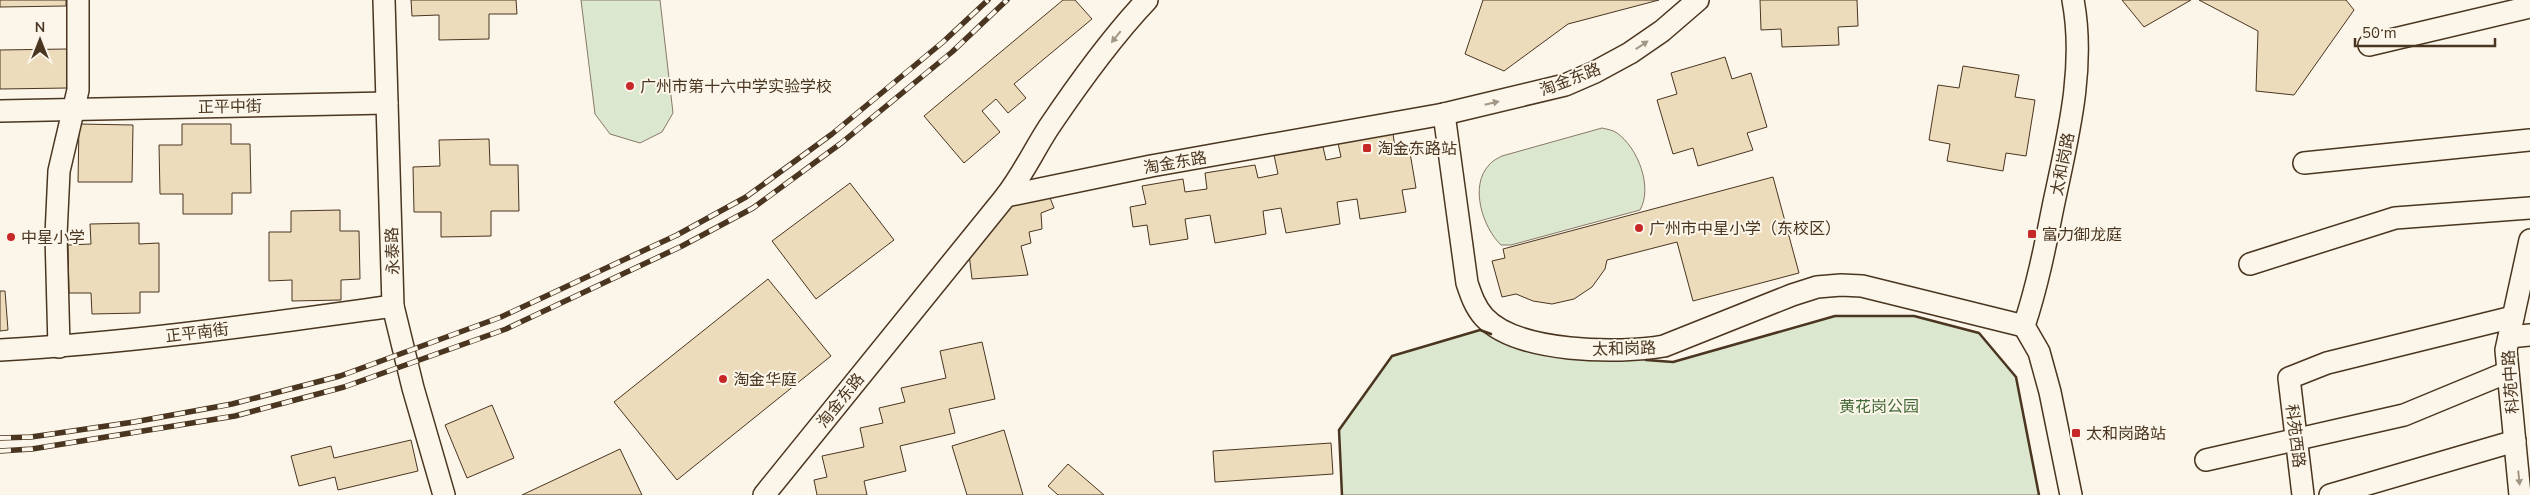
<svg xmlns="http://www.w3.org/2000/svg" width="2530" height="495" font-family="'Nunito Sans','Noto Sans SC',sans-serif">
	<rect width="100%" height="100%" fill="#fbf6e9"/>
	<g fill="#dce7d0" stroke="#887966">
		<path d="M 581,0 L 660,0 L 673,113 L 662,132 L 640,143 L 610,134 L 595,114 Z"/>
		<path d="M 1602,128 C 1606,129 1613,130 1617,133 C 1638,148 1653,187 1640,210 L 1511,245 L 1501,245 C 1483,228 1469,186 1489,165 C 1492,161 1498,158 1502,156 Z"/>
		<path d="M 1835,316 L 1914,316 L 1979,333 L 2016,377 L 2039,495 L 1342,495 L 1339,430 L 1392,356 L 1480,330 L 1560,353 L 1672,362 Z"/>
	</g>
	<g fill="#ecdcbc" stroke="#4a3520">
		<path d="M 0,0 L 66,0 L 66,6 L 0,7 Z"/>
		<path d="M 411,0 L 516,0 L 517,14 L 489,14 L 489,39 L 439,40 L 439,15 L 412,16 Z"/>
		<path d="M 1063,0 L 1075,0 L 1092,19 L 1014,84 L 1026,98 L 1008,113 L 996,99 L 982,111 L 1000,132 L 964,163 L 924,116 Z"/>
		<path d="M 1483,0 L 1659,0 L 1568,24 L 1504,71 L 1465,54 Z"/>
		<path d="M 1760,0 L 1857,0 L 1858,26 L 1838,27 L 1839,45 L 1782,47 L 1781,29 L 1761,30 Z"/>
		<path d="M 2122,0 L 2191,0 L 2144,27 Z"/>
		<path d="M 2199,0 L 2346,0 L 2354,10 L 2294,95 L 2256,91 L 2258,31 Z"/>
		<path d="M 67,49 L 68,88 L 0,89 L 0,50 Z"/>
		<path d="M 1725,57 L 1732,79 L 1751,73 L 1767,127 L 1747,133 L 1753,150 L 1698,166 L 1693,148 L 1673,154 L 1657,100 L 1677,94 L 1671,73 Z"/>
		<path d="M 1963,66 L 2019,75 L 2015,97 L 2035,100 L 2026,156 L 2006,153 L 2003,171 L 1947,161 L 1950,144 L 1929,140 L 1938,85 L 1959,88 Z"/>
		<path d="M 79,124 L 133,125 L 132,182 L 78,182 Z"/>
		<path d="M 182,124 L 231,124 L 231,144 L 250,144 L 251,193 L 232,193 L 232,214 L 183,214 L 183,194 L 160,194 L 159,145 L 182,145 Z"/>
		<path d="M 1393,133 L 1395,149 L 1409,147 L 1416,188 L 1402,190 L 1406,212 L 1360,219 L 1357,199 L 1337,202 L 1340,224 L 1286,233 L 1281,208 L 1263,211 L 1266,234 L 1215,243 L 1210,215 L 1185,219 L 1188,239 L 1150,245 L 1147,225 L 1133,227 L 1130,207 L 1146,204 L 1142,186 L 1183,179 L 1185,192 L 1207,189 L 1205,173 L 1255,165 L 1258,178 L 1278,174 L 1274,155 L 1323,147 L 1326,160 L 1341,157 L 1338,143 Z"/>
		<path d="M 489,139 L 490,165 L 518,165 L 519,211 L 491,211 L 491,236 L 441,237 L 441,212 L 414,212 L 413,167 L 440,166 L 439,140 Z"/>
		<path d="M 1773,177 L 1799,273 L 1693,301 L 1677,242 L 1607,260 L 1605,269 L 1592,287 L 1574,299 L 1552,304 L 1533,301 L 1516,294 L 1502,297 L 1492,261 L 1505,258 L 1503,249 Z"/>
		<path d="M 850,183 L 894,240 L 816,299 L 772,241 Z"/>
		<path d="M 1049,195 L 1054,208 L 1041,213 L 1042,229 L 1029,232 L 1031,243 L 1021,246 L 1028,275 L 972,279 L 969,254 L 1013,202 Z"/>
		<path d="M 340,210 L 340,231 L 359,231 L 360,279 L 341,280 L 341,300 L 292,301 L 292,280 L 269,281 L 269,232 L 291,232 L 291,211 Z"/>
		<path d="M 139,223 L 139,244 L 159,243 L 159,292 L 140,292 L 140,313 L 92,314 L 91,293 L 69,293 L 68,245 L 91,244 L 90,224 Z"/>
		<path d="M 768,279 L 831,356 L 677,480 L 614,402 Z"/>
		<path d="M 0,291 L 5,291 L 8,330 L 0,331 Z"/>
		<path d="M 982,342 L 995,399 L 949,409 L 955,433 L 900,446 L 906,471 L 864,481 L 867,495 L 817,495 L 814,480 L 827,477 L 822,456 L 864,447 L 860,428 L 883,423 L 879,408 L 905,402 L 901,388 L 946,378 L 940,351 Z"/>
		<path d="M 492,405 L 514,458 L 467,478 L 445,425 Z"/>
		<path d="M 1004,430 L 1023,495 L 967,495 L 952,446 Z"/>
		<path d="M 411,440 L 418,471 L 338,490 L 335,477 L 299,486 L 291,456 L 331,446 L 334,458 Z"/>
		<path d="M 1331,443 L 1333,474 L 1215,482 L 1213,451 Z"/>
		<path d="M 620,449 L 642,495 L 522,495 Z"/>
		<path d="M 1068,464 L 1104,495 L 1058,495 L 1048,486 Z"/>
	</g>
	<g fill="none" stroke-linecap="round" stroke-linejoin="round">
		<g stroke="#4a3520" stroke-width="24">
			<g id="minor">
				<path d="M 384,0 L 393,306 L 413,388 L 444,495"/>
				<path d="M 2369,45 L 2530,7"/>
				<path d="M 0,111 L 387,103"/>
				<path d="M 1444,114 L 1467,283 C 1471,295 1475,307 1484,317 C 1517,353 1619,354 1664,346 L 1792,295 L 1817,287 L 1841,285 L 1862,286 L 2024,326"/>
				<path d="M 2304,163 L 2530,140"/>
				<path d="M 1006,196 L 1151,166 L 1444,114 L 1565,85 L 1595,72 L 1630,53 L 1662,31 L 1698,0"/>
				<path d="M 2250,264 L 2395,218 L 2530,208"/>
				<path d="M 2509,337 L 2530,335"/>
				<path d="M 59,347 L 56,235 L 59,171 L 78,90 L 78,0"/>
				<path d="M 0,350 C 132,343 263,324 393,306"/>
				<path d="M 2206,460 L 2404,415 L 2508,372"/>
				<path d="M 764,495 L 1006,196 C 1023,174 1034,150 1049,127 C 1078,84 1111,38 1147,0"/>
				<path d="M 2071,495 L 2050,392 L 2039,352 L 2024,326 C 2037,287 2045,247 2053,207 C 2067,140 2086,69 2073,0"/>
				<path d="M 2303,495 L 2289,378 L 2327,363 L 2513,317"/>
				<path d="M 2330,495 L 2515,441"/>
				<path d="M 2520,495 L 2506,350 L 2530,240"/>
			</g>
		</g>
		<use href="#minor" stroke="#fbf6e9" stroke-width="21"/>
		<g stroke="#4a3520" stroke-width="5.5">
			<g id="rail">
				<path d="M 0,438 L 31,437 L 134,422 L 232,404 L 340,376 L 501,317 L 677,235 L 746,197 L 832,134 L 943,42 L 988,0"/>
				<path d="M 0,451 L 32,449 L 235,416 L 344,387 L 506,329 L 682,246 L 753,208 L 840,144 L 952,52 L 1007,0"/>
			</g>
		</g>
		<use href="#rail" stroke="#fbf6e9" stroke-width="4" stroke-dasharray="11" stroke-linecap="butt"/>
		<g stroke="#4a3520" stroke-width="2.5">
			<path d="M 1646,360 L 1673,362 L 1835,316 L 1914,316 L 1979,333 L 2016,377 L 2039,495"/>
			<path d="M 1342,495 L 1339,430 L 1392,356 L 1480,330 L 1491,334"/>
		</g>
	</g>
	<defs><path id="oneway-solid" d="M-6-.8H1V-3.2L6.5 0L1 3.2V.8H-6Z" transform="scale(1.25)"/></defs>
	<g fill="#a29684">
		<use href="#oneway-solid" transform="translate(1116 37) rotate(129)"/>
		<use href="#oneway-solid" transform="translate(1642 45) rotate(-34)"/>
		<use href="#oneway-solid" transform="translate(1492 103) rotate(-13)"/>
		<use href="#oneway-solid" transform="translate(2519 478) rotate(84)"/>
	</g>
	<g fill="#c62828" stroke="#fbf6e9" stroke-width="2">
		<circle cx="630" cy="86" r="5"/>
		<rect x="1362" y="143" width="10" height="10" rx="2.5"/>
		<circle cx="1639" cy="228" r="5"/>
		<rect x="2027" y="229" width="10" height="10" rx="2.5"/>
		<circle cx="11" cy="237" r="5"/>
		<circle cx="723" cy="379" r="5"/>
		<rect x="2071" y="428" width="10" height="10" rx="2.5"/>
	</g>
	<g text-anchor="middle" stroke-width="4" stroke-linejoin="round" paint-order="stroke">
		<g font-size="16" fill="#4a3520" stroke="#fbf6e9">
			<text transform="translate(1570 79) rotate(-21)" y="6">淘金东路</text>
			<text transform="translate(230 106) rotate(-1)" y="6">正平中街</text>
			<text transform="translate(1175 162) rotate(-10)" y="6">淘金东路</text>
			<text transform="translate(2062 164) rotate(-79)" y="6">太和岗路</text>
			<text transform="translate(392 251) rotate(-92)" y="6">永泰路</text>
			<text transform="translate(197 332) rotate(-7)" y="6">正平南街</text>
			<text transform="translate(1624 348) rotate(-2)" y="6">太和岗路</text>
			<text transform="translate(2510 382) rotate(-94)" y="6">科苑中路</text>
			<text transform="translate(840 400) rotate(-51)" y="6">淘金东路</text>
			<text transform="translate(2296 436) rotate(83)" y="6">科苑西路</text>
		</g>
		<g font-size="16" fill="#4a3520" stroke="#fbf6e9" text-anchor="start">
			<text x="640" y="92">广州市第十六中学实验学校</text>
			<text x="1377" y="154">淘金东路站</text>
			<text x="1649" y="234">广州市中星小学（东校区）</text>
			<text x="2042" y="240">富力御龙庭</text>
			<text x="21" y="243">中星小学</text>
			<text x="733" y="385">淘金华庭</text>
			<text x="2086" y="439">太和岗路站</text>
		</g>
		<g font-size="16" fill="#436837" stroke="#fbf6e9">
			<text x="1879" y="412">黄花岗公园</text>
		</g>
	</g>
	<g transform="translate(40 40)" stroke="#fbf6e9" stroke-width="4" paint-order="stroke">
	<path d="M0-4L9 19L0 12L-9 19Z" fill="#4a3520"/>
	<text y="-8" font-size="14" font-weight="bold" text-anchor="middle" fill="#4a3520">N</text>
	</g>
	<path d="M2355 38v8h140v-8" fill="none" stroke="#4a3520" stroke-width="2.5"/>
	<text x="2362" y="38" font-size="15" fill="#4a3520" stroke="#fbf6e9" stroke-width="4" paint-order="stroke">50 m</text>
</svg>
